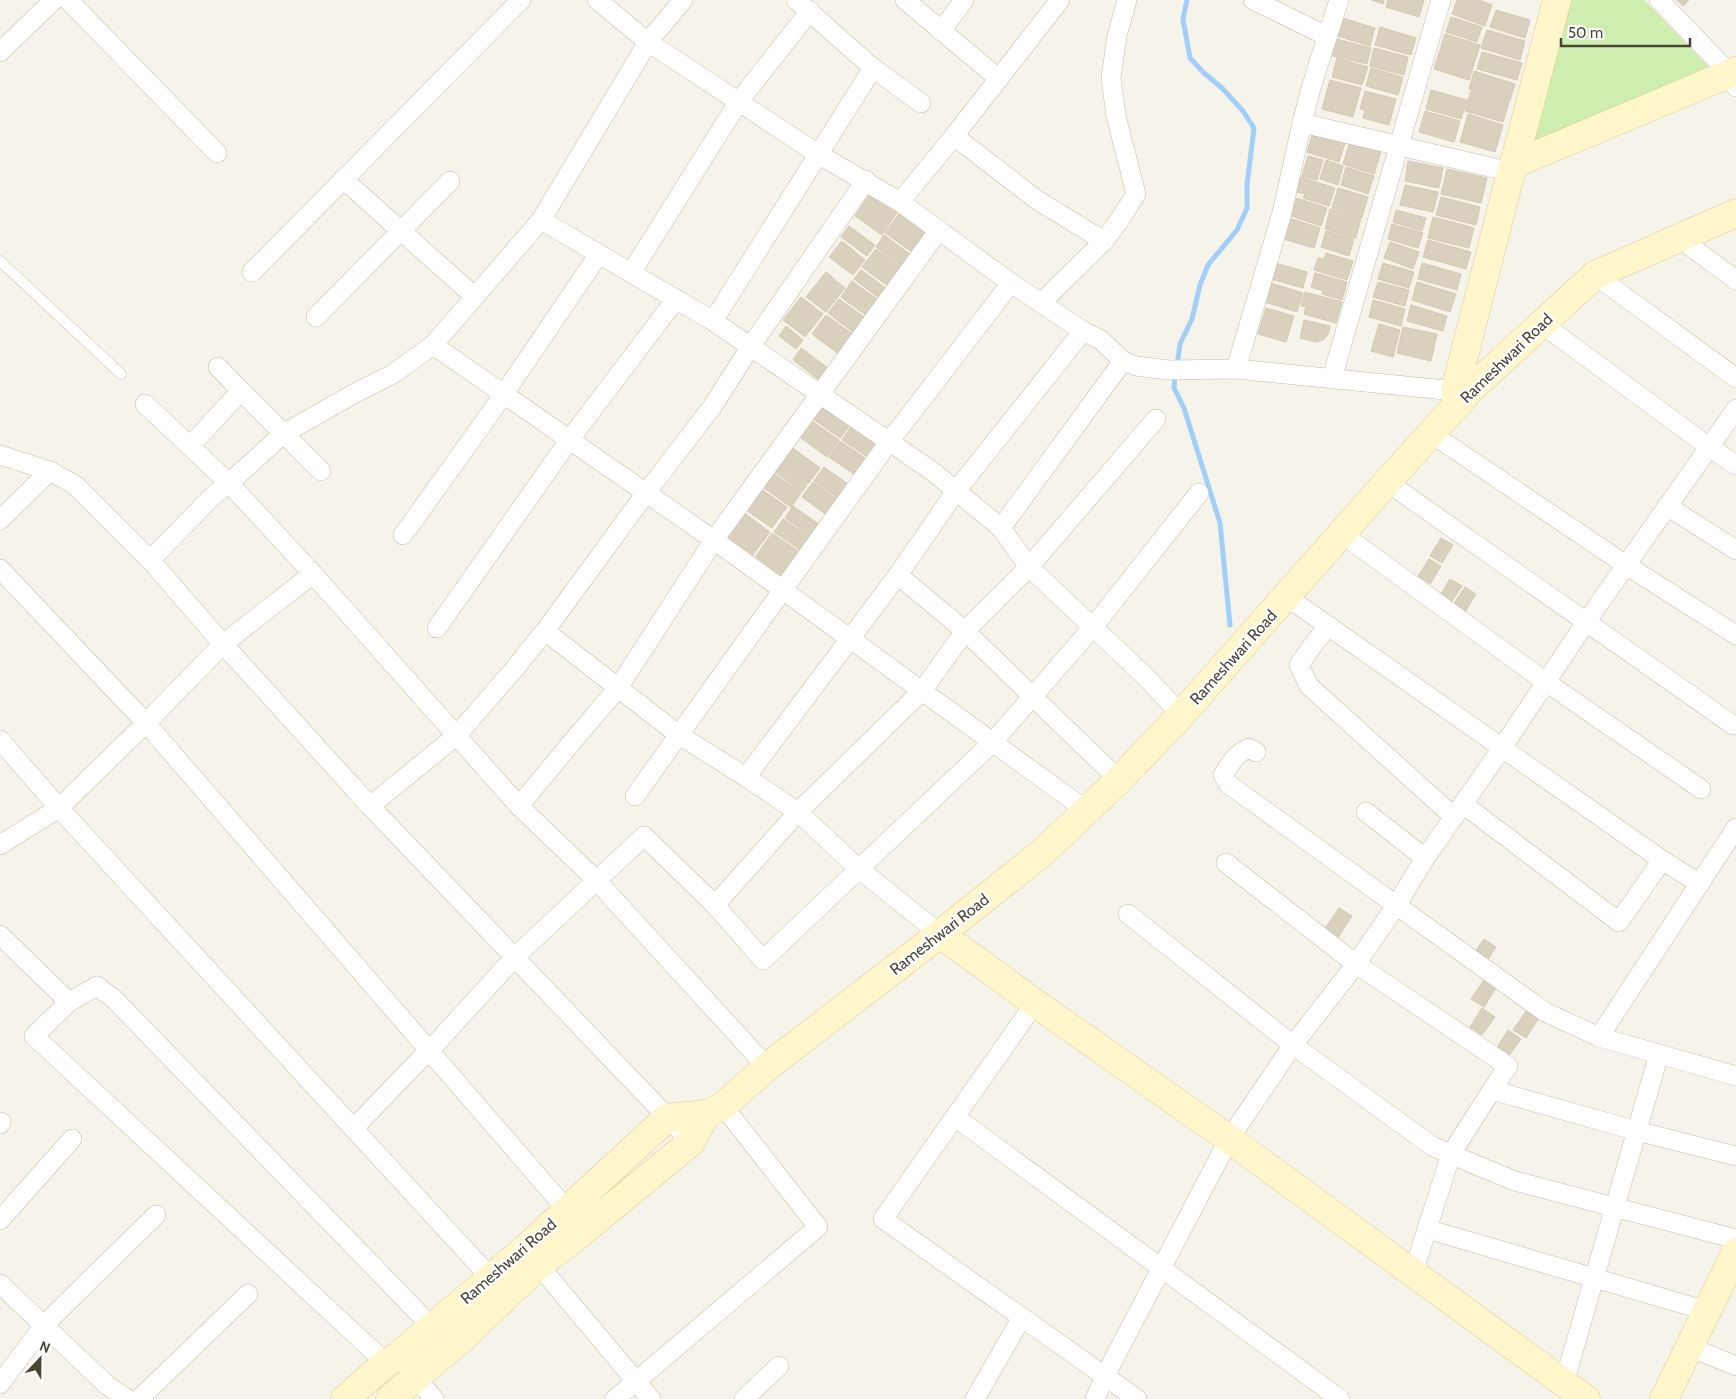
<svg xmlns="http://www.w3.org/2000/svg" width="1736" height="1399" font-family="Cabin,sans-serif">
	<rect width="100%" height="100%" fill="#f6f3ea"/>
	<path fill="#ceeeaf" d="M 1568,0 L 1644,0 L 1713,72 L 1524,156 Z"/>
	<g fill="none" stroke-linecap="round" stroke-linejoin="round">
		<g stroke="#a1cff8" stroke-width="5">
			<path d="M 1177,366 L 1180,344 L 1192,319 L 1200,285 L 1208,265 L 1237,230 L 1247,208 L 1247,185 L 1254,128 L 1243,111 L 1222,88 L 1204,73 L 1190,58 L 1183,19 L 1187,0"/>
			<path d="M 1175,375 L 1174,388 L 1184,408 L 1220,523 L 1230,625"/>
		</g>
	</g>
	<g fill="#d9d0be" stroke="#d5c9b0">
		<path d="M 1371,0 L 1384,0 L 1383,4 Z"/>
		<path d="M 1388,0 L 1424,0 L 1419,17 L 1386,7 Z"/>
		<path d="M 1457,0 L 1479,0 L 1492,5 L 1485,26 L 1452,14 Z"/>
		<path d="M 1677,0 L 1689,0 L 1683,6 Z"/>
		<path d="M 1496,10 L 1530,20 L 1525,38 L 1490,27 Z"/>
		<path d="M 1339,17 L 1375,28 L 1370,46 L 1334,35 Z"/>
		<path d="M 1451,17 L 1482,27 L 1477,42 L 1446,32 Z"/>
		<path d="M 1380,27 L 1416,38 L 1411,55 L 1375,45 Z"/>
		<path d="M 1487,30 L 1525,41 L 1520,60 L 1481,48 Z"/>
		<path d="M 1445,34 L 1480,45 L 1469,80 L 1434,69 Z"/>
		<path d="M 1333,38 L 1371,48 L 1367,64 L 1329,55 Z"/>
		<path d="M 1374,48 L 1408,57 L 1404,75 L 1370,66 Z"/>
		<path d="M 1482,52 L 1522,63 L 1517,80 L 1477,69 Z"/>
		<path d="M 1337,58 L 1368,67 L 1362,85 L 1332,77 Z"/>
		<path d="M 1371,68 L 1403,77 L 1398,95 L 1366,86 Z"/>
		<path d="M 1474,71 L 1515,84 L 1510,101 L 1469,89 Z"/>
		<path d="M 1330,80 L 1361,88 L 1353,117 L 1322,109 Z"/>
		<path d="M 1431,90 L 1467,100 L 1461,119 L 1426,109 Z"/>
		<path d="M 1365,91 L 1396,99 L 1389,125 L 1363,118 L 1365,110 L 1360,109 Z"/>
		<path d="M 1471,91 L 1509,102 L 1503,122 L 1465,111 Z"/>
		<path d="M 1425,111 L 1460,121 L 1454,142 L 1419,132 Z"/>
		<path d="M 1468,114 L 1503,125 L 1495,152 L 1460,142 Z"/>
		<path d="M 1313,133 L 1345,143 L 1339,162 L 1307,152 Z"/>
		<path d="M 1350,142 L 1381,152 L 1374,174 L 1343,164 Z"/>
		<path d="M 1308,156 L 1323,160 L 1317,180 L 1302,176 Z"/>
		<path d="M 1326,160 L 1343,166 L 1338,185 L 1320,179 Z"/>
		<path d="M 1408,161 L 1443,168 L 1439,188 L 1405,181 Z"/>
		<path d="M 1346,167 L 1374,176 L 1368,194 L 1341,185 Z"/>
		<path d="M 1447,169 L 1487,178 L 1481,203 L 1441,194 Z"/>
		<path d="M 1301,177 L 1335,188 L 1329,206 L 1303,198 L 1305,194 L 1297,192 Z"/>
		<path d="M 1405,185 L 1438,192 L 1433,212 L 1400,205 Z"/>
		<path d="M 1338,188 L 1368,197 L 1362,217 L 1332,208 Z"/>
		<path d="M 871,192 L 898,211 L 882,235 L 855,216 Z"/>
		<path d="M 1441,197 L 1480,207 L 1476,225 L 1436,215 Z"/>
		<path d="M 1297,198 L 1327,208 L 1321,226 L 1291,216 Z"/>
		<path d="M 1330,209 L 1361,218 L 1356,238 L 1325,229 Z"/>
		<path d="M 902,210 L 931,231 L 915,254 L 885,233 Z"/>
		<path d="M 1396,210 L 1426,218 L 1422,231 L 1393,222 Z"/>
		<path d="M 1433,217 L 1474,228 L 1469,248 L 1428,238 Z"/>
		<path d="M 1289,218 L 1320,228 L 1314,248 L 1283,239 Z"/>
		<path d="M 1392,224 L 1423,233 L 1418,248 L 1388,239 Z"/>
		<path d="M 849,226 L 875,245 L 867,256 L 841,237 Z"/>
		<path d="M 1326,231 L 1354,239 L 1349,256 L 1321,247 Z"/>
		<path d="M 884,235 L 911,255 L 903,267 L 876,247 Z"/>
		<path d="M 1428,240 L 1471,252 L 1466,269 L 1423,257 Z"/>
		<path d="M 842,241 L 865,260 L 853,275 L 829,257 Z"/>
		<path d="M 1390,242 L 1419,252 L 1413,269 L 1384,258 Z"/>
		<path d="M 876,249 L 901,267 L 888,286 L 862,267 Z"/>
		<path d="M 1326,253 L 1353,261 L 1347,280 L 1314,270 L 1318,258 L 1324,259 Z"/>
		<path d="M 1275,263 L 1307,272 L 1303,288 L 1271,279 Z"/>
		<path d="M 1383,263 L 1414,272 L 1409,288 L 1378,279 Z"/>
		<path d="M 1422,263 L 1461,274 L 1457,290 L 1418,279 Z"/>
		<path d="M 861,270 L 887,289 L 880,299 L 854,279 Z"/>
		<path d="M 826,272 L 845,288 L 826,312 L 806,297 Z"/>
		<path d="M 1315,273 L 1347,282 L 1342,300 L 1322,294 L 1323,291 L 1311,287 Z"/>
		<path d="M 852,281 L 878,300 L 867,316 L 841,297 Z"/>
		<path d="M 1378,282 L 1409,290 L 1405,306 L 1373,297 Z"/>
		<path d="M 1417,282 L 1456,294 L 1450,312 L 1412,300 Z"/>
		<path d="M 1271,283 L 1303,293 L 1297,312 L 1265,302 Z"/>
		<path d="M 1305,292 L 1342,302 L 1336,323 L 1304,314 L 1306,307 L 1301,306 Z"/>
		<path d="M 801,297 L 823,314 L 805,337 L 783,320 Z"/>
		<path d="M 839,299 L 864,317 L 853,332 L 828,313 Z"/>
		<path d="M 1373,300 L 1405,309 L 1401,326 L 1369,317 Z"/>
		<path d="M 1411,305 L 1447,316 L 1443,331 L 1407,321 Z"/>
		<path d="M 1266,308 L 1294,316 L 1286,342 L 1258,334 Z"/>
		<path d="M 826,315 L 854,335 L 840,355 L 812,334 Z"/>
		<path d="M 1304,320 L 1330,326 L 1328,335 L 1323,340 L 1315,342 L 1300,338 Z"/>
		<path d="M 1379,324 L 1400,330 L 1393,357 L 1371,351 Z"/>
		<path d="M 786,326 L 803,340 L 796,349 L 779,336 Z"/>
		<path d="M 1403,327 L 1437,334 L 1431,361 L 1397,353 Z"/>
		<path d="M 801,348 L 828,368 L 819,380 L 793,360 Z"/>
		<path d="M 822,405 L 850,425 L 840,438 L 813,419 Z"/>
		<path d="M 809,419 L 839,440 L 827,457 L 797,435 Z"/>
		<path d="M 852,425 L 879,443 L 869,458 L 842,440 Z"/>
		<path d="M 840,441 L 868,460 L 857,476 L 829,457 Z"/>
		<path d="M 790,446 L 820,468 L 808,484 L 778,463 Z"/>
		<path d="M 778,464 L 807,485 L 802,492 L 774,471 Z"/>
		<path d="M 824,467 L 849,485 L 839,499 L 814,481 Z"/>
		<path d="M 771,471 L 801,493 L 791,507 L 761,486 Z"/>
		<path d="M 813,482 L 839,501 L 828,516 L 802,497 Z"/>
		<path d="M 761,489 L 787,507 L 772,528 L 746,510 Z"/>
		<path d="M 793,506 L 823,527 L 814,539 L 785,518 Z"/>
		<path d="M 743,512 L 770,532 L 752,556 L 725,536 Z"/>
		<path d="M 783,519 L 812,539 L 803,552 L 774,532 Z"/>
		<path d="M 772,533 L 801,553 L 783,579 L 754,559 Z"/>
		<path d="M 1441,538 L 1453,545 L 1442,563 L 1430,556 Z"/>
		<path d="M 1429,559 L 1441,566 L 1430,584 L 1418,576 Z"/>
		<path d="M 1450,579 L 1462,586 L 1450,604 L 1439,597 Z"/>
		<path d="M 1465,587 L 1476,594 L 1465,612 L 1453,605 Z"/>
		<path d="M 1339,908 L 1352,916 L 1337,939 L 1324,930 Z"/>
		<path d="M 1484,939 L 1496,947 L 1484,966 L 1471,958 Z"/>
		<path d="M 1484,980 L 1496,988 L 1484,1007 L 1471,999 Z"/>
		<path d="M 1482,1008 L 1495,1017 L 1482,1035 L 1470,1027 Z"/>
		<path d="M 1526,1011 L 1538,1019 L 1526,1038 L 1513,1030 Z"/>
		<path d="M 1508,1030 L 1521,1039 L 1508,1057 L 1496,1049 Z"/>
	</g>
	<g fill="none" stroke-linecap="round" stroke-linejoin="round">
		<g stroke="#c3bcab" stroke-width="11">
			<path id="lane" d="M 0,261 L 121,374"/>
		</g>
		<g stroke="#c3bcab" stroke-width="20">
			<g id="street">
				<path d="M 68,0 L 217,153"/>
				<path d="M 597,0 L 648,42 L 818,154 L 900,202 L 1011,283 L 1083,331 L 1101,340 L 1123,361 L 1136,366 L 1168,370 L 1236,369 L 1455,391"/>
				<path d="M 905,0 L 999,79"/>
				<path d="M 1253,0 L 1327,36"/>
				<path d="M 1339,0 L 1311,88 L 1302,123 L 1511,172"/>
				<path d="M 1659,0 L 1730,74 L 1736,87"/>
				<path d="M 941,31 L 964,0"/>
				<path d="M 0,52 L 54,0"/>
				<path d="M 873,68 L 921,103"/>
				<path d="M 954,136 L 1037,200 L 1104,241"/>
				<path d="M 343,179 L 474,296"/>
				<path d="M 866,180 L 751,346 L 712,407 L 646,493 L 545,631 L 679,735 L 746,777 L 798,812 L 715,905 L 763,960 L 859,869 L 940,934"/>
				<path d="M 900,202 L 954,136 L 1060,0"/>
				<path d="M 541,220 L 713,321 L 932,471 L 1001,528 L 1029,567 L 1148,679 L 1181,715"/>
				<path d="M 1679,238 L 1736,280"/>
				<path d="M 252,272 L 521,0"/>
				<path d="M 631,273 L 739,101 L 810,11"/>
				<path d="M 1595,275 L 1736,378"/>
				<path d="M 1041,303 L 1104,241 L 1119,221 L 1136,194 L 1116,116 L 1111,78 L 1117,36 L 1127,0"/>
				<path d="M 316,317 L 450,181"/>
				<path d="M 713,321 L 873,68 L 796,0"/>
				<path d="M 1542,324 L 1709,447 L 1736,465"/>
				<path d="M 433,345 L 714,540 L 1086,810"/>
				<path d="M 218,367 L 241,391"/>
				<path d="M 1236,369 L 1282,213 L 1302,123"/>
				<path d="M 1332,378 L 1441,0"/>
				<path d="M 145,404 L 229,483 L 313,574 L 519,806 L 596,880 L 767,1067"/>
				<path d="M 1156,419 L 1029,567 L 965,631 L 922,691 L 798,812 L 859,869 L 993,742 L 1093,627 L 1199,493"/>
				<path d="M 1432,434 L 1626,565 L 1736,635"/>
				<path d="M 190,446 L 241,391 L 321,471"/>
				<path d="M 0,455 L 50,471 L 75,485 L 150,560 L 223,644 L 370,806 L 691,1142"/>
				<path d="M 1387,482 L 1733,725"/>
				<path d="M 1667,506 L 1736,550"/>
				<path d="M 0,520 L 50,471"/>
				<path d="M 1001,528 L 1123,361"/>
				<path d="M 1342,534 L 1546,682 L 1701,789"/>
				<path d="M 403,535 L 504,394 L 599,254"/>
				<path d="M 150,560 L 215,494 L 229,483 L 283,434 L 355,393 L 393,374 L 433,345 L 541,220 L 648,42 L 683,0"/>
				<path d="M 0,569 L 146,723 L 567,1210"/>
				<path d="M 898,575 L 965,631 L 1119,780"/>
				<path d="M 1287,597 L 1662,860"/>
				<path d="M 1329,626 L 1315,642 L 1299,665 L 1309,686 L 1454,817"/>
				<path d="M 437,628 L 570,439 L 676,299"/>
				<path d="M 0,740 L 59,808 L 490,1277"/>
				<path d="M 1256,752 L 1249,748 C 1236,753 1230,764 1223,775 L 1228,784 L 1545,1012 L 1599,1037"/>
				<path d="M 746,777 L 898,575 L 956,491 L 1083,331"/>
				<path d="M 635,796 L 889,442 L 1011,283"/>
				<path d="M 1463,804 L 1502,748 L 1586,622 L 1736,409"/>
				<path d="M 370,806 L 456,736 L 511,673 L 545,631"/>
				<path d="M 519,806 L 572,742 L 618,688 L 714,540 L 939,230"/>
				<path d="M 1366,812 L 1425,858"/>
				<path d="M 1736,828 L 1599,1037 L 1736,1076"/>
				<path d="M 0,845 L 59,808 L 146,723 L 223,644 L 313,574"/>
				<path d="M 1226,863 L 1356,964 L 1508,1066 L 1492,1090"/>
				<path d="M 1128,914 L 1293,1045 L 1432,1146 L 1476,1165 L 1515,1181 L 1736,1239"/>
				<path d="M 0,935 L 69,1002 L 34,1036 L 386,1363"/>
				<path d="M 69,1002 L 97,986 L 114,999 L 432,1327"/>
				<path d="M 1035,1003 L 883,1219 L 1137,1399"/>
				<path d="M 955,1117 L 1340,1399"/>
				<path d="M 0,1124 L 1,1122"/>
				<path d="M 354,1128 L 429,1050 L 430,1050 L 515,957 L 644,836 L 715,905"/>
				<path d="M 0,1220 L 72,1139"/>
				<path d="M 1427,1229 L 1707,1311"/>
				<path d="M 531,1256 L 651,1399"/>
				<path d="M 1413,1273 L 1451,1154 L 1492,1090 L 1637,1131 L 1736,1156"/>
				<path d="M 0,1284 L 107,1385 L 127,1399"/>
				<path d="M 1690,1347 L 1736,1366"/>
				<path d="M 408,1368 L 434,1399"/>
				<path d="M 1564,1383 L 1659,1054"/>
				<path d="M 0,1384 L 44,1325 L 156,1215"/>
				<path d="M 139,1399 L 248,1294"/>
				<path d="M 615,1399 L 818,1227 L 723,1106"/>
				<path d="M 744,1399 L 779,1366"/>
				<path d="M 975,1399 L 1022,1317"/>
				<path d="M 1095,1399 L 1105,1376 L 1229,1139 L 1293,1045 L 1356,964 L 1396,906 L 1425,858 L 1463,804 L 1619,922 L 1662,860 L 1700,884"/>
			</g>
		</g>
		<g stroke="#dbcc95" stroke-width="29">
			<g id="secondary">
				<path d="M 1514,164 L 1736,71"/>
				<path d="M 1457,406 L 1455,391 L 1511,172 L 1514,164 L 1557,0"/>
				<path d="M 940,934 L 1035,1003 L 1229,1139 L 1586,1399"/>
				<path d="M 345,1399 L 386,1363 L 398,1356 L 525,1249 L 667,1118 L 706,1114 L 723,1106 L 767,1067 L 940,934 L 1043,852 L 1119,780 L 1181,715 L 1387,482 L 1473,387 L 1595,275 L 1736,213"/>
				<path d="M 390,1399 L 458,1342 L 539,1265 L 571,1241 L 691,1142 L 706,1114"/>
				<path d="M 1664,1399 L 1736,1252"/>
			</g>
		</g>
		<use href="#lane" stroke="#fff" stroke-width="10"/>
		<use href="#street" stroke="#fff" stroke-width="19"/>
		<use href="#secondary" stroke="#fff6cb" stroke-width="28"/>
	</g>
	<g text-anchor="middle" stroke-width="4.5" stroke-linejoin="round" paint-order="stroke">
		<g font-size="16" fill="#4b4537" stroke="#fff">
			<text transform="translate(1506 358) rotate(-44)" y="6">Rameshwari Road</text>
			<text transform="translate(1233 657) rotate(-48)" y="6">Rameshwari Road</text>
			<text transform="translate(939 934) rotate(-38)" y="6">Rameshwari Road</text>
			<text transform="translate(508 1261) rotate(-41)" y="6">Rameshwari Road</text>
		</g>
	</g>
	<g transform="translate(40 1359) rotate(22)" stroke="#ffffff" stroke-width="4" paint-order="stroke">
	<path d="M0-4L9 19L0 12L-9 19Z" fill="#4b4537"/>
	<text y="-8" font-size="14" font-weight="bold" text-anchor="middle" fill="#4b4537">N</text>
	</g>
	<path d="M1561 38v8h129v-8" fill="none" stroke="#4b4537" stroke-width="2.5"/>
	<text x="1568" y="38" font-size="15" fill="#4b4537" stroke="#ffffff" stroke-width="4" paint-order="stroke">50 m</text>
</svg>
